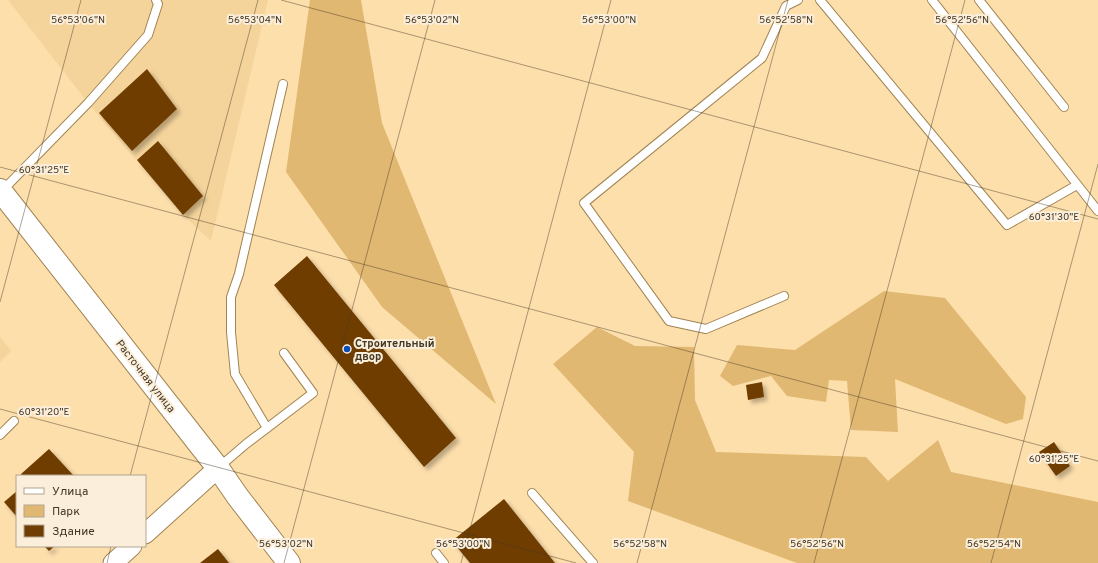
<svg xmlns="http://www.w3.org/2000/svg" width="1098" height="563" font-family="Overpass,sans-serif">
	<defs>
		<filter id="shadow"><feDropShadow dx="3.5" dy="3.5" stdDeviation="2" flood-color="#0004"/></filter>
	</defs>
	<rect width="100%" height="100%" fill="#fddfac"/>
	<g fill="#f5d49b">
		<path d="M 8,0 L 268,0 L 211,241 L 183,215 L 88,103 Z"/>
		<path d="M 0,337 L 11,351 L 0,362 Z"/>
	</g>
	<g fill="#e1b872">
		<path d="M 310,0 L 361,0 L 382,123 L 496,404 L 382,307 L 286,172 Z"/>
		<path d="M 884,291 L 945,298 L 1026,397 L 1023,419 L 1006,424 L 895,379 L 898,432 L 851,430 L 847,381 L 829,380 L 826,402 L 787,396 L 771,376 L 733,386 L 720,376 L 737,345 L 795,350 Z"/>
		<path d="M 597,327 L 635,346 L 694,347 L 695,400 L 716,452 L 866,457 L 888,481 L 938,440 L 951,472 L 1098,502 L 1098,563 L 797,563 L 628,501 L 634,452 L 553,364 Z"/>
	</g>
	<g fill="#703d05" filter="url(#shadow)">
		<path d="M 147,69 L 177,109 L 132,151 L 99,113 Z"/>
		<path d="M 158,141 L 203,196 L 183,215 L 137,160 Z"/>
		<path d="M 307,256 L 456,438 L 424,467 L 274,285 Z"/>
		<path d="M 762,382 L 764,397 L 748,400 L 746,385 Z"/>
		<path d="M 1054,442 L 1070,466 L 1056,476 L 1039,452 Z"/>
		<path d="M 49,449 L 74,476 L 22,476 L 21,474 Z"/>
		<path d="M 17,491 L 17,517 L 4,502 Z"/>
		<path d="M 504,499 L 555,563 L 470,563 L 452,541 Z"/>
		<path d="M 44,546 L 55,546 L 49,551 Z"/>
		<path d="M 218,549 L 229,563 L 200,563 Z"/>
	</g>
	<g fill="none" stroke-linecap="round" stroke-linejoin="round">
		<g stroke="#a08454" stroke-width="10">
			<g id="service">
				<path d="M 820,0 L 1007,225 L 1077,185"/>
				<path d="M 932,0 L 1098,211"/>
				<path d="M 979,0 L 1064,107"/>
				<path d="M 2,191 L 88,103 L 148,35 L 158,4 L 156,0"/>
				<path d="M 784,296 L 706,329 L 669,321 L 584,203 L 762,58 L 786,6 L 798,0"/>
				<path d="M 267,428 L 235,374 L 231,332 L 231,297 L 239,274 L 283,84"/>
				<path d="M 0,435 L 14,421"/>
				<path d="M 218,468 L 246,444 L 313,393 L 284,353"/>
				<path d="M 532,493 L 593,563"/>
				<path d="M 436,553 L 444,563"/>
			</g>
		</g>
		<g stroke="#a08454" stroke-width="21">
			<g id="tertiary">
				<path d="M 145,534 L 218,468"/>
				<path d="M 113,563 L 132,546"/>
			</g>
		</g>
		<g stroke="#a08454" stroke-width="24">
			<path id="primary" d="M 0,190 L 218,468 L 238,497 L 289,563"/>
		</g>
		<use href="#service" stroke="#fff" stroke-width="8"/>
		<use href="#tertiary" stroke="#fff" stroke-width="19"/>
		<use href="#primary" stroke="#fff" stroke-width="22"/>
	</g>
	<path fill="none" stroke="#443824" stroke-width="1" stroke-opacity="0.45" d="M 281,0 L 1098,219M 0,167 L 1098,461M 0,302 L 81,0M 0,409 L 576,563M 130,476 L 258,0M 107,563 L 111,546M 284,563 L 435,0M 461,563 L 611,0M 637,563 L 788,0M 814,563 L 965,0M 991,563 L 1098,164"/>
	<circle fill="#064db8" stroke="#fbefdb" stroke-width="1.5" cx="347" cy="349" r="4"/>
	<g text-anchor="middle" stroke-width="4" stroke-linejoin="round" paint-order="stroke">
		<g font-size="11" font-weight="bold" fill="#443824" stroke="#fbefdb" text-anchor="start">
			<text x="355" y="347">Строительный<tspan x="355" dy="13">двор</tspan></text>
		</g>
		<g font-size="11" fill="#443824" stroke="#fbefdb">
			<text transform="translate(146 376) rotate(52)" y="4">Расточная улица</text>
		</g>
	</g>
	<g font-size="10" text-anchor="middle" fill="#443824" stroke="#fbefdb" stroke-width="4" stroke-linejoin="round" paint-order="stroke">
		<text x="78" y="23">56°53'06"N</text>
		<text x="255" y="23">56°53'04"N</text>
		<text x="432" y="23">56°53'02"N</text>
		<text x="609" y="23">56°53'00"N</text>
		<text x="786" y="23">56°52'58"N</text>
		<text x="962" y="23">56°52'56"N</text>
		<text x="44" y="173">60°31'25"E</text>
		<text x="1054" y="220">60°31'30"E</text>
		<text x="44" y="415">60°31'20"E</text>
		<text x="1054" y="462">60°31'25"E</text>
		<text x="286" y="547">56°53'02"N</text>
		<text x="463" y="547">56°53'00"N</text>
		<text x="640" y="547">56°52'58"N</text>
		<text x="817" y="547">56°52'56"N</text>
		<text x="994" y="547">56°52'54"N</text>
	</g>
	<rect x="16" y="475" width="130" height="72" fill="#fbefdb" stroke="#b2a692"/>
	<rect x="24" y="488" width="20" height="6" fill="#ffffff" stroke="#b2a692"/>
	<text x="52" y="495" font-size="12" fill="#443824">Улица</text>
	<rect x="24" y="505" width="20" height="12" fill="#e1b872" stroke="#b2a692"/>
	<text x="52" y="515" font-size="12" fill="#443824">Парк</text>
	<rect x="24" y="525" width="20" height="12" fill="#703d05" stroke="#b2a692"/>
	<text x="52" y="535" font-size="12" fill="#443824">Здание</text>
</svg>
